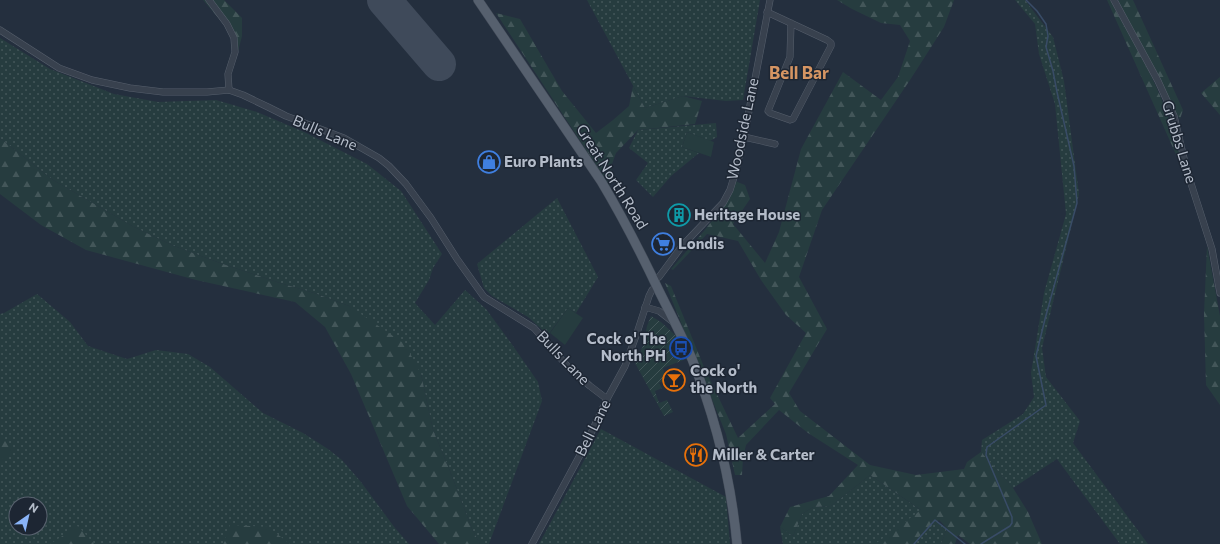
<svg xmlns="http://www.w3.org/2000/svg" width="1220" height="544" font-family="Commissioner,sans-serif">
	<defs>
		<pattern id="grass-dots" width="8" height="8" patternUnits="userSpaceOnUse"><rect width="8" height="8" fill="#263c3f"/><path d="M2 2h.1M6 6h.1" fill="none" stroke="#435659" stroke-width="1.8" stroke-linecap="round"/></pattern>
		<pattern id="forest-firs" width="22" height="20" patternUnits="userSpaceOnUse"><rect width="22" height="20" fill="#263c3f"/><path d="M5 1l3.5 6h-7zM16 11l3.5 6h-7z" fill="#435659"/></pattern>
		<pattern id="garden-furrows" width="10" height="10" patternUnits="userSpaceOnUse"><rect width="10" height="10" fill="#263c3f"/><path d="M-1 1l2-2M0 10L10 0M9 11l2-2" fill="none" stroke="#435659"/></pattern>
	</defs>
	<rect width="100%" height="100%" fill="#242f3e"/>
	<g fill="url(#grass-dots)" fill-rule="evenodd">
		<path d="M 587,0 L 760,0 L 743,100 L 726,101 L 683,96 L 645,108 Z"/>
		<path d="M 1015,0 L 1025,0 L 1053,37 L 1064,81 L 1079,194 L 1042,348 L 1046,377 L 1080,421 L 1073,443 L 1148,544 L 1120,544 L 1057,459 L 1013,488 L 981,452 L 982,440 L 1023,414 L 1034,397 L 1031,373 L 1044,293 L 1066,214 L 1055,104 L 1039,54 L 1035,24 Z"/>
		<path d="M 0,38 L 50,69 L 114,94 L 158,102 L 216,100 L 257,112 L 304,132 L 367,164 L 401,191 L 442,254 L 433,268 L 429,280 L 415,303 L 435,325 L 465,290 L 486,309 L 511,343 L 538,382 L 542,401 L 489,544 L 480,544 L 472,529 L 450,471 L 433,430 L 421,374 L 349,306 L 314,293 L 280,283 L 220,263 L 174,246 L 134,227 L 53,180 L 0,138 Z"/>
		<path d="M 716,123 L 717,137 L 710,141 L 687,132 L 682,147 L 699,153 L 671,176 L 653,197 L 636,180 L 648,163 L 629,148 L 638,130 Z"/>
		<path d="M 557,198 L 598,277 L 576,313 L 568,308 L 548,335 L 528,317 L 492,296 L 484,288 L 477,264 Z"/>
		<path d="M 37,294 L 70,322 L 88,346 L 127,359 L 156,350 L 188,354 L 210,367 L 263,413 L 303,433 L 328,449 L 342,460 L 361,482 L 395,528 L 409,544 L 0,544 L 0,314 L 4,313 ZM 16,504 L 40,504 L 40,528 L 16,528 Z"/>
		<path d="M 601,429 L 726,497 L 730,544 L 539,544 Z"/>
		<path d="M 870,475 L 947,528 L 941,544 L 783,544 L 780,527 L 793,536 L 802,514 L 813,507 L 831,506 Z"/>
	</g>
	<g fill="url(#forest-firs)">
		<path d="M 203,0 L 224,0 L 242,18 L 242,36 L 236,59 L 233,41 L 227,28 Z"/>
		<path d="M 837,0 L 954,0 L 944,27 L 910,80 L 822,210 L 799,277 L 827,329 L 789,393 L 800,411 L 870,465 L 916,475 L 964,469 L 967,462 L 981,452 L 1013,488 L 1028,512 L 1042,544 L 970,544 L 958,535 L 955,544 L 941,544 L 947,528 L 939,520 L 910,544 L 875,544 L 921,510 L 870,475 L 831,506 L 813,507 L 802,514 L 793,536 L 780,527 L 790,507 L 829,496 L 858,465 L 808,433 L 779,410 L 746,445 L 743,458 L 742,475 L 735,475 L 726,434 L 665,283 L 671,286 L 704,367 L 738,438 L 775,404 L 770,398 L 806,333 L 786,315 L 761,280 L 738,241 L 707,234 L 673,270 L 671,269 L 704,231 L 728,200 L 735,181 L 745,185 L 750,199 L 733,224 L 765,263 L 779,232 L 801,149 L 843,72 L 881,100 L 898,77 L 910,41 L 900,25 L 881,23 L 852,9 Z"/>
		<path d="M 1107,0 L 1110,0 C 1127,32 1147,64 1161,98 C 1170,120 1176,142 1183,165 L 1182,168 Z"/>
		<path d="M 1118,0 L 1133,0 L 1183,110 L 1180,119 L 1169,103 Z"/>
		<path d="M 496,13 L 520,19 L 562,91 L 596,133 L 613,120 L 629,106 L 633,86 L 645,108 L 683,96 L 702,101 L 695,124 L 638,130 L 616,153 L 612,164 L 610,186 Z"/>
		<path d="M 1220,77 L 1220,115 L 1201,93 Z"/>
		<path d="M 0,138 L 53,180 L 134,227 L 174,246 L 220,263 L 280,283 L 314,293 L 349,306 L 405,344 L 421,374 L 433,430 L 450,471 L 472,529 L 480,544 L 439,544 L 407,506 L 351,374 L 325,327 L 295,302 L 196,280 L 86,250 L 41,225 L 0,194 Z"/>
		<path d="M 1207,246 L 1220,316 L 1220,405 L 1206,385 L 1204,314 Z"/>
		<path d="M 0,433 L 13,451 L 0,461 Z"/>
		<path d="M 230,525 L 268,527 L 290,544 L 223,544 Z"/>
		<path d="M 78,526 L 94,544 L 50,544 Z"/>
	</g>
	<path fill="url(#garden-furrows)" d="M 651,316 L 661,322 L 675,335 L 686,359 L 663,368 L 666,380 L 659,383 L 662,388 L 655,391 L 659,403 L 667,400 L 673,412 L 664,416 L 635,363 L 643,346 L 647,326 Z"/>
	<g fill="#263c3f">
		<path d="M 687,132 L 714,142 L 711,157 L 682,147 Z"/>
		<path d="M 568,308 L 583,318 L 565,345 L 550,333 Z"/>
	</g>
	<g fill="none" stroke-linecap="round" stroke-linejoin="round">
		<g stroke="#394c67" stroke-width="1.5">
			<path d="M 914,544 L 935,520 L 965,544"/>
			<path d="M 981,544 L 1010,526 L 1012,523 L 1012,517 L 986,455 L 987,447 L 1046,405 L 1036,356 L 1045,319 L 1077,203 L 1074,166 L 1057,92 L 1053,71 L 1046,47 L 1048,36 L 1046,24 L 1037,11 L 1026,0"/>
		</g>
		<path stroke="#3f4a5a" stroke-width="34" d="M 384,0 L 439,64"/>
		<g stroke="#565f6c" stroke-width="7">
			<g id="street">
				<path d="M 209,0 L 227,24 L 234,38 L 235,52 L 228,74 L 229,90"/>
				<path d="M 1114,0 L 1158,81 L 1174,116 L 1187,171 L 1212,249 L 1220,293"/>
				<path d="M 767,12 L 827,40 L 831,43 L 831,46 L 793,119 L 790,120 L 770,113 L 768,111 L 790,57 L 791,23"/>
				<path d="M 0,30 L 59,68 L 92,80 L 130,88 L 163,92 L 207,92 L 229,90 L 243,95 L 268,107 L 286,116 L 344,138 L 379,158 L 389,166 L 406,184 L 431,218 L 457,259 L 484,297 L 534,328 L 569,368 L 590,386 L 607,399"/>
				<path d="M 744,137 L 775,144"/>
				<path d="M 654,280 L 659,277 L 682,246 L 723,203 L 730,190 L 734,177 L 744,137 L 770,0"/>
				<path d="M 645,307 L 659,311 L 673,322"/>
				<path d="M 532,544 L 586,444 L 607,399 L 625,366 L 637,333 L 649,296 L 652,290 L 657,286"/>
			</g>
		</g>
		<g stroke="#414a57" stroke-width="10">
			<path id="primary" d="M 478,0 L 601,181 C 622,216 641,253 659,291 C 670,313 682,336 692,359 C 716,419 731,480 737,544"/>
		</g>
		<use href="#street" stroke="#38414e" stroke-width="6"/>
		<use href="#primary" stroke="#56606e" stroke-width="9"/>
	</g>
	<defs>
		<g id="shop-ring" transform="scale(1.15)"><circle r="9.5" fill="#1d2633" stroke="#3f7fe0" stroke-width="1.5"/><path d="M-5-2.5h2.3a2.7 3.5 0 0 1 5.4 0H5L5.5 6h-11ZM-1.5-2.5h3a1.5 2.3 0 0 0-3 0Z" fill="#3f7fe0"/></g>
		<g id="building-ring" transform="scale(1.15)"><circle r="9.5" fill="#1d2633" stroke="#0f9aa8" stroke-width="1.5"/><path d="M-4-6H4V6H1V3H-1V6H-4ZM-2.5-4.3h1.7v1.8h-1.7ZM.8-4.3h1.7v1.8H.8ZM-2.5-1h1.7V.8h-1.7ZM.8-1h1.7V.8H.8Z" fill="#0f9aa8"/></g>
		<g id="supermarket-ring" transform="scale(1.15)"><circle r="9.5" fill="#1d2633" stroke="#3f7fe0" stroke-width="1.5"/><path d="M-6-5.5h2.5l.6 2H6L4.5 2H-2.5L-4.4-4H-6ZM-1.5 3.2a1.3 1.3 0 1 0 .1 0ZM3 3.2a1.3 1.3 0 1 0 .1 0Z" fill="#3f7fe0"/></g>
		<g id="bus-ring" transform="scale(1.15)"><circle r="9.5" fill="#1d2633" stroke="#1a4fb4" stroke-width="1.5"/><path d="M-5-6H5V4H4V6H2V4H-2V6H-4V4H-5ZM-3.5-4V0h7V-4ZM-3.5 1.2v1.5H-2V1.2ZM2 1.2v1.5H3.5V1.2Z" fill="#1a4fb4"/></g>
		<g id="bar-ring" transform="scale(1.15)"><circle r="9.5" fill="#1d2633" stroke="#e8710a" stroke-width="1.5"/><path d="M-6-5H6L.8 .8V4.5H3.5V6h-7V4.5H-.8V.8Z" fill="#e8710a"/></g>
		<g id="restaurant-ring" transform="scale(1.15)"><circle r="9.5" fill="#1d2633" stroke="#e8710a" stroke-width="1.5"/><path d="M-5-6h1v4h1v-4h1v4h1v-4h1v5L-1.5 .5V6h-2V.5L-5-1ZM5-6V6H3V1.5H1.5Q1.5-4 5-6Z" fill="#e8710a"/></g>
	</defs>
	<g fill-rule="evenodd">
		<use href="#shop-ring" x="489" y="162"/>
		<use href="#building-ring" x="679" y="215"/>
		<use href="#supermarket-ring" x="663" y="244"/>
		<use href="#bus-ring" x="681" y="348"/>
		<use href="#bar-ring" x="674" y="380"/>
		<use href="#restaurant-ring" x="696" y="455"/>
	</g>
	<g text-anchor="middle" stroke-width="3" stroke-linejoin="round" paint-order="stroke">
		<g font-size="15" fill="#b4bcc9" stroke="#1d2633">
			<text transform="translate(743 129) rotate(-78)" y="5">Woodside Lane</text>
			<text transform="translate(325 133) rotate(23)" y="5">Bulls Lane</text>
			<text transform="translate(1179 142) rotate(73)" y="5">Grubbs Lane</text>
			<text transform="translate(612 177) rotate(58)" y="5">Great North Road</text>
			<text transform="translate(563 358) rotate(46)" y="5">Bulls Lane</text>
			<text transform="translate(593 428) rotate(-64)" y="5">Bell Lane</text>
		</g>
		<g font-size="15" font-weight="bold" fill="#b4bcc9" stroke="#1d2633" text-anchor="start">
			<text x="504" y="167">Euro Plants</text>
			<text x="694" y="220">Heritage House</text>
			<text x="678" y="249">Londis</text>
			<text x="666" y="344" text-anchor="end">Cock o' The<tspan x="666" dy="17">North PH</tspan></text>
			<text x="690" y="376">Cock o'<tspan x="690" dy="17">the North</tspan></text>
			<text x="712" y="460">Miller &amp; Carter</text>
		</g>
		<g font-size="17" font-weight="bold" fill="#d59563" stroke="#1d2633">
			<text x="799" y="79">Bell Bar</text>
		</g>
	</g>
	<g transform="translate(28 516) rotate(34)"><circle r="19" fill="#1d2633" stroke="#59626f"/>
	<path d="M0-3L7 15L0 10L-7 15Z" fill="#8ab4f8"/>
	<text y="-6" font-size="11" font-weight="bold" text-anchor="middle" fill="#b4bcc9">N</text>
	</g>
</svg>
